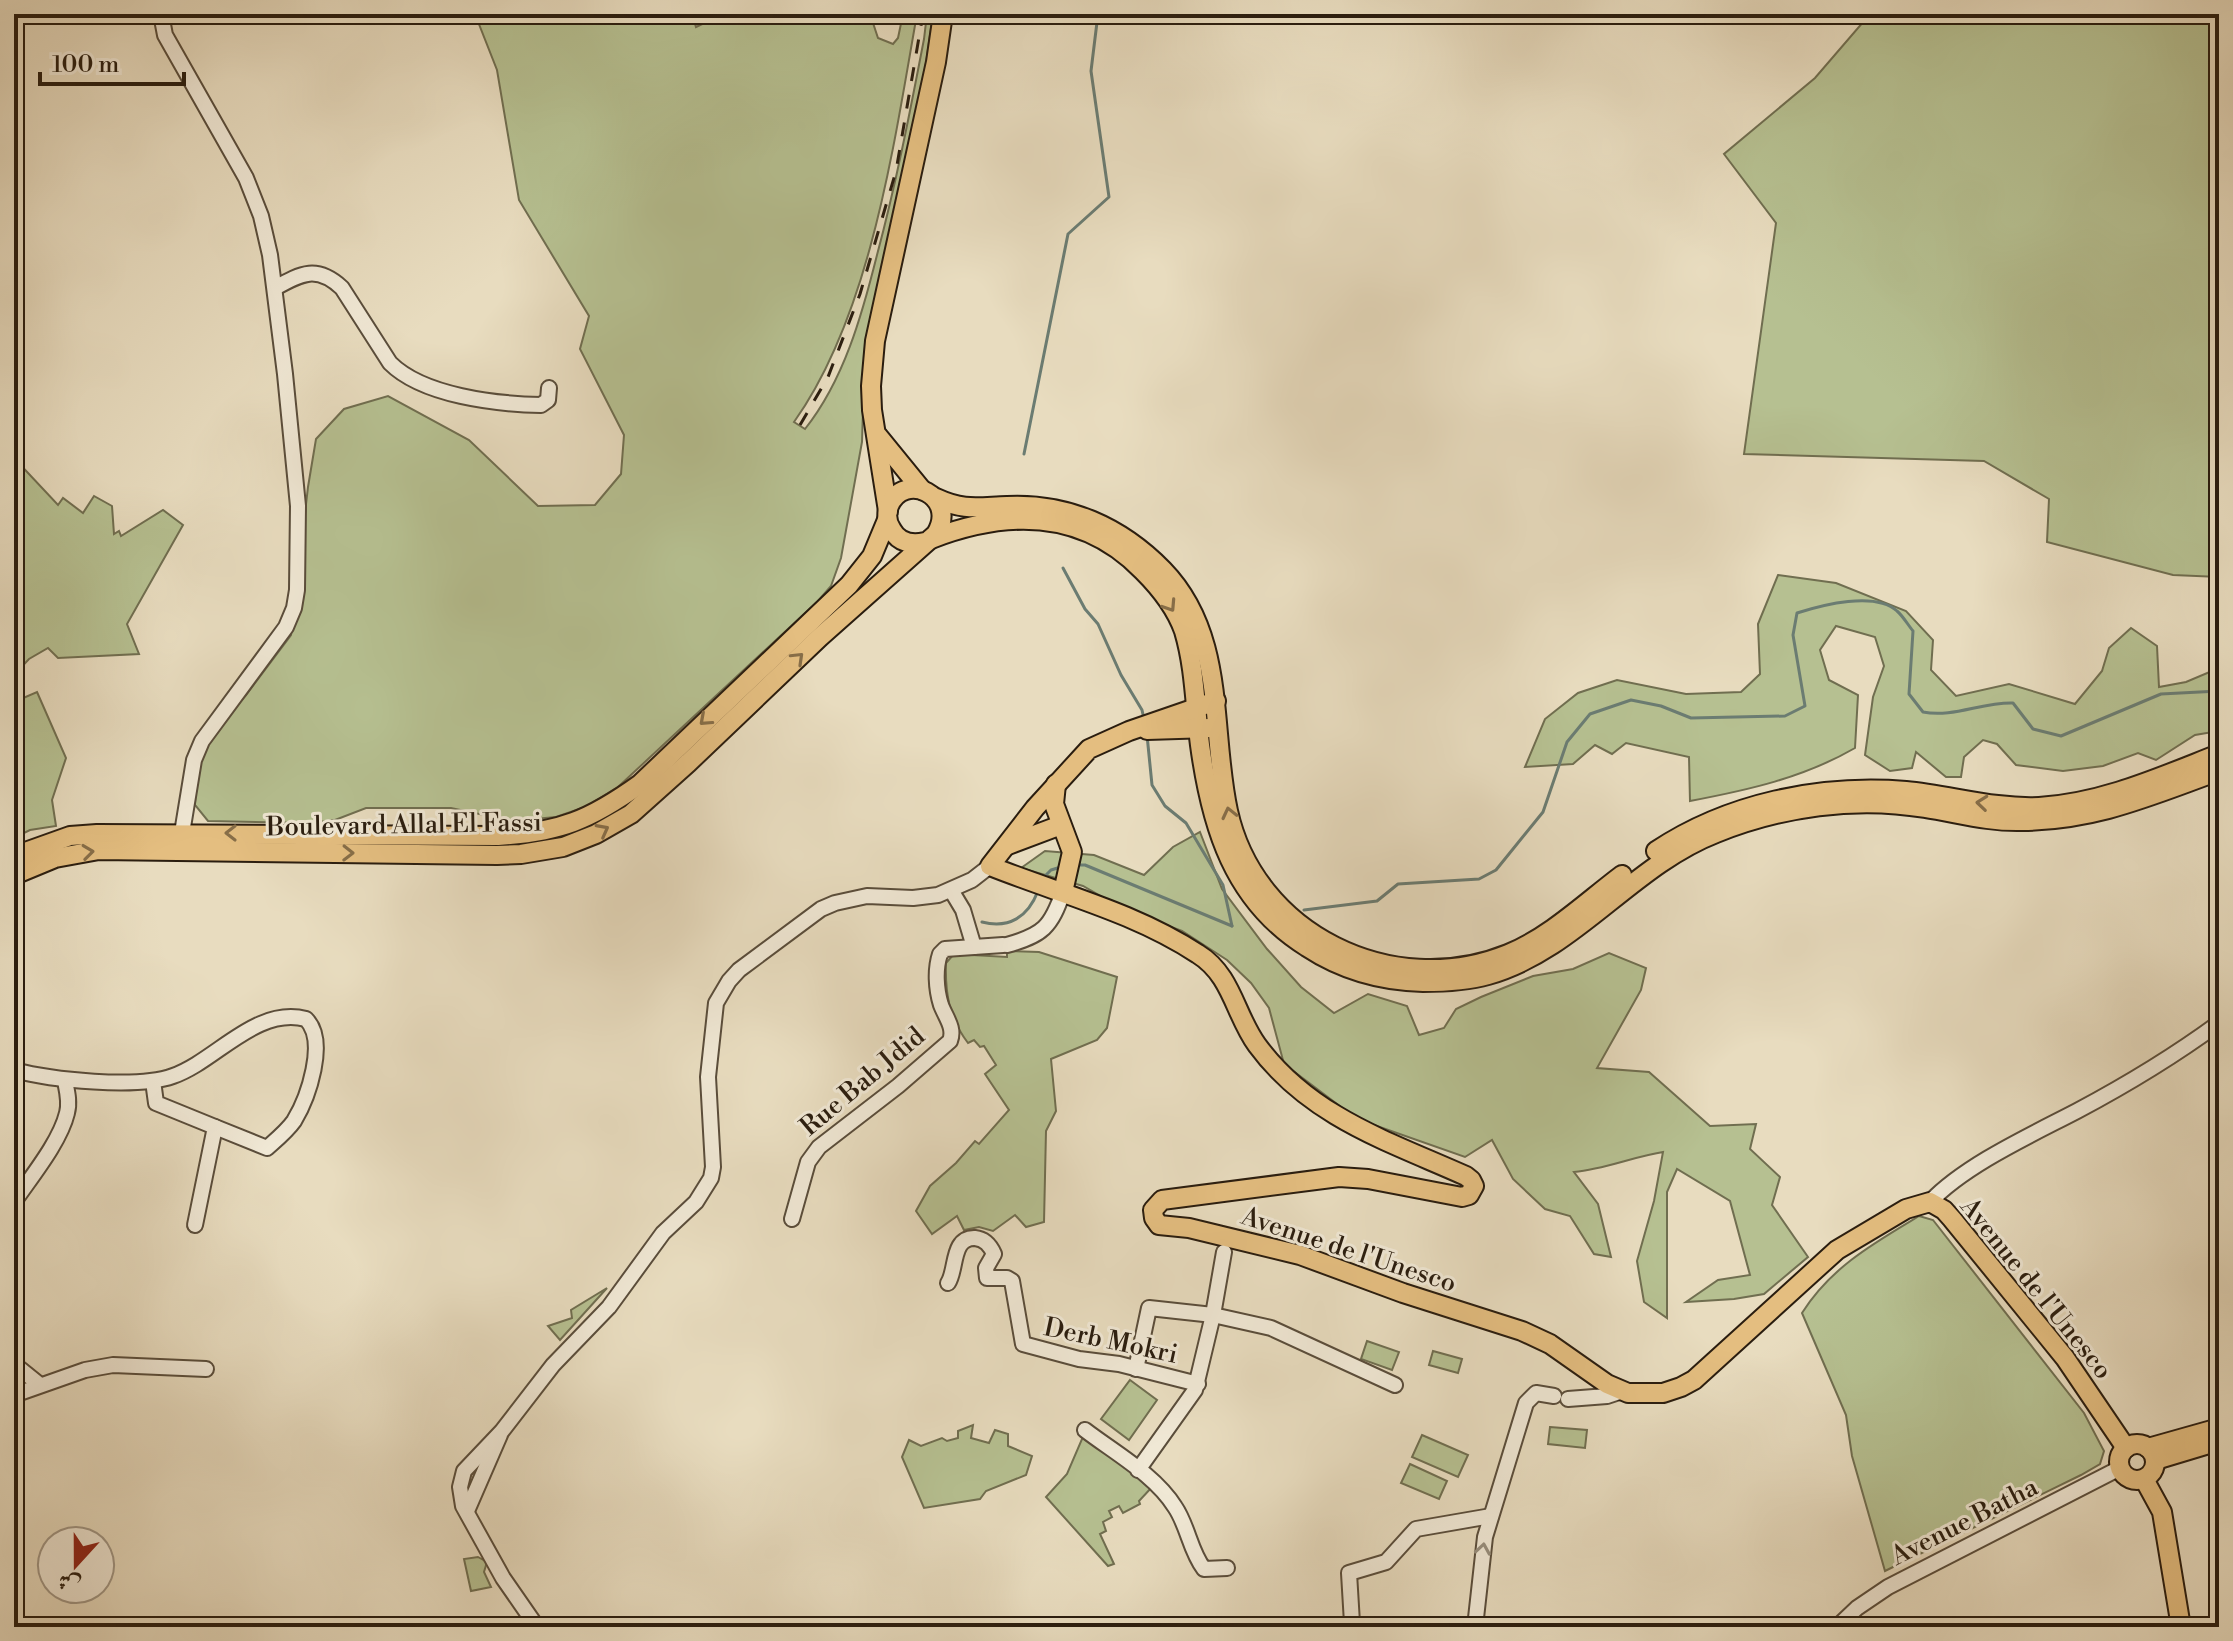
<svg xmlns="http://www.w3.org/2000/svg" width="2233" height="1641" font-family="'Libre Bodoni',Amiri,serif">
	<rect width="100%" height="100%" fill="#e8dcbf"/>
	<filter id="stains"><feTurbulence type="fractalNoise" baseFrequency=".0025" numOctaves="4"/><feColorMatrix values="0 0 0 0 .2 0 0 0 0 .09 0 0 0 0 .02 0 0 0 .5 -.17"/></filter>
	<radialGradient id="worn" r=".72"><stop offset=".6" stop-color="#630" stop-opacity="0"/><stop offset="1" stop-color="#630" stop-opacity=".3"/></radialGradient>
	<g fill="#b6c091" stroke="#706e50" stroke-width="2">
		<path d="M 475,14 L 692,14 L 696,27 L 723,14 L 870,14 L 878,38 L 893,44 L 898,38 L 903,14 L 917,14 C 894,143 871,314 794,422 L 805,429 C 844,380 862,315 877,255 C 896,184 910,112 924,39 L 927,14 L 933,14 L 925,70 L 865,346 L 862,442 L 841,558 L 831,586 L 818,601 L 618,787 L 585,807 L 556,817 L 512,821 L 451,808 L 366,808 L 335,820 L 312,823 L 208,821 L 195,805 L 197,755 L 207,738 L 246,695 L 291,635 L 308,487 L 316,439 L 344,409 L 388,396 L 469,440 L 538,506 L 595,505 L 621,474 L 624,435 L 580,349 L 589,316 L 519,200 L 497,70 Z"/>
		<path d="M 1870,14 L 2219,14 L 2219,577 L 2173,575 L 2047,542 L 2049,499 L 1984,461 L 1744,454 L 1776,223 L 1724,154 L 1815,78 Z"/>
		<path d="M 14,458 L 58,505 L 63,498 L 83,513 L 94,496 L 112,506 L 114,534 L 119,531 L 121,536 L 163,510 L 183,525 L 127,624 L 139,654 L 58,658 L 48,648 L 29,659 L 14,675 Z"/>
		<path d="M 1778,575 L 1836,583 L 1906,611 L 1933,640 L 1931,670 L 1956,696 L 2009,684 L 2075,704 L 2102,671 L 2109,648 L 2131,628 L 2157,646 L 2159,687 L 2186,682 L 2219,668 L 2219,731 L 2195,735 L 2156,760 L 2138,753 L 2103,766 L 2063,771 L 2016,765 L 1997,744 L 1983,740 L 1964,757 L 1961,777 L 1946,777 L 1916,752 L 1912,768 L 1890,771 L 1865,755 L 1873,697 L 1884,666 L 1875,637 L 1836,626 L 1820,650 L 1829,680 L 1858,695 L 1855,748 C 1803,778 1748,790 1690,801 L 1689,757 L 1626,743 L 1612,754 L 1595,745 L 1573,764 L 1525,767 L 1545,719 L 1578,693 L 1617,680 L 1686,694 L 1741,692 L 1760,674 L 1758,624 Z"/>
		<path d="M 37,692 L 66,758 L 52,800 L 56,826 L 30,830 L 14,838 L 14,702 Z"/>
		<path d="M 1200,832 L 1222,889 L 1267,949 L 1301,987 L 1334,1013 L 1368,994 L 1407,1006 L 1419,1035 L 1444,1028 L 1456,1009 L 1481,997 L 1533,976 L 1573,969 L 1609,953 L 1646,968 L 1641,990 L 1597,1068 L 1649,1072 L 1710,1126 L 1756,1124 L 1750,1149 L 1780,1177 L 1772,1205 L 1808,1257 L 1764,1294 L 1734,1299 L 1686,1302 L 1718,1280 L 1750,1275 L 1730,1201 L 1677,1169 L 1667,1192 L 1667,1318 L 1644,1302 L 1637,1261 L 1654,1201 L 1663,1152 C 1632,1157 1605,1169 1574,1172 L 1598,1204 L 1611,1257 L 1594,1254 L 1570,1216 L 1545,1209 L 1513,1179 L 1492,1140 L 1465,1157 L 1357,1119 L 1284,1064 L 1269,1008 L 1251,983 L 1227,960 L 1182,931 L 1125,910 L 1083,886 L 1021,868 L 1045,851 L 1094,855 L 1144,875 L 1173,847 Z"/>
		<path d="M 1007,951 L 1039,952 L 1117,977 L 1107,1028 L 1097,1040 L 1051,1059 L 1056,1111 L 1046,1131 L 1044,1222 L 1026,1227 L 1015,1215 L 993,1231 L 979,1227 L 964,1230 L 957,1216 L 932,1234 L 916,1211 L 930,1186 L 956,1163 L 975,1141 L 979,1144 L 1009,1110 L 985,1074 L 996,1065 L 984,1046 L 980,1047 L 974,1040 L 968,1043 C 949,1018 945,993 946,963 L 954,954 L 1007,957 Z"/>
		<path d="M 1919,1216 L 1933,1220 L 2084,1413 L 2104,1451 L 2100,1464 L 2081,1475 L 1885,1571 L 1852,1456 L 1846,1415 L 1802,1313 C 1831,1267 1874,1243 1919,1216 Z"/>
		<path d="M 607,1288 L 560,1340 L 548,1326 L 572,1318 L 571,1310 Z"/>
		<path d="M 1367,1341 L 1399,1352 L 1392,1370 L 1361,1359 Z"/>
		<path d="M 1433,1351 L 1462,1359 L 1458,1373 L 1429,1365 Z"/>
		<path d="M 1130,1380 L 1157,1400 L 1129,1440 L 1101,1419 Z"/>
		<path d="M 973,1425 L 971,1438 L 989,1443 L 995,1430 L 1008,1434 L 1008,1446 L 1032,1456 L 1026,1475 L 986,1491 L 980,1499 L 924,1508 L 902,1457 L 909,1440 L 921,1446 L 942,1438 L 947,1441 L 958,1438 L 958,1431 Z"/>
		<path d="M 1550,1427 L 1587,1430 L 1585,1448 L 1548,1444 Z"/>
		<path d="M 1085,1432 L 1152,1487 L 1139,1501 L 1140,1504 L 1123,1513 L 1119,1506 L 1109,1511 L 1112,1517 L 1103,1522 L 1106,1531 L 1100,1534 L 1114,1564 L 1108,1566 L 1046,1497 L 1067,1474 Z"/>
		<path d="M 1422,1435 L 1468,1455 L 1458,1477 L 1412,1457 Z"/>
		<path d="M 1410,1464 L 1447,1481 L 1439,1499 L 1401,1483 Z"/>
		<path d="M 478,1557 L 487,1562 L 484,1572 L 491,1587 L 471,1591 L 464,1559 Z"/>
	</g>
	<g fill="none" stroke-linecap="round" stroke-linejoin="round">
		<g stroke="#6b7c72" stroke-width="3">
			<path d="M 1024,454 L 1068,234 L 1109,197 L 1091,71 L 1098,14"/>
			<path d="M 1063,568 L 1085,609 L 1098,624 L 1121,675 L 1142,710 L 1144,719"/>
			<path d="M 1147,735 L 1152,785 L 1165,806 L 1186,823 L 1223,885 L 1232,926"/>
			<path d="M 1076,865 L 1085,865 L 1232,926"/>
			<path d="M 1044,877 L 1051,870 L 1061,867"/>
			<path d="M 1304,910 L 1377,901 L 1398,884 L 1479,879 L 1496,870 L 1543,812 L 1567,742 L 1590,714 L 1631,700 L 1661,706 L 1691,718 L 1785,716 L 1805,706 L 1793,635 L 1797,613 C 1822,605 1875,591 1897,611 C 1903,616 1908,625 1913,631 L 1909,694 L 1923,712 C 1953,718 1982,702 2013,703 L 2033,729 L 2061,736 L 2161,694 L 2219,691"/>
			<path d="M 982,922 C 1009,929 1028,917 1038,891"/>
		</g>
		<g stroke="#5a4d3b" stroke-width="18">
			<g id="minor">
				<path d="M 161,14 L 165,35 L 246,178 L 261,216 L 270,255 L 285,374 L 298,506 L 297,590 L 294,608 L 286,627 L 202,741 L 194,760 L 182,833"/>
				<path d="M 275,288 C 302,273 317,265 342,288 L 390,363 C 423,396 496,404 541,405 L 548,400 L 549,388"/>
				<path d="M 951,890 L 963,910 L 974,947"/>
				<path d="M 1007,945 C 1043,935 1051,927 1063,892"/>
				<path d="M 14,1070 C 51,1080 137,1089 173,1076 C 216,1061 256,1006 306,1019 C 328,1041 308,1098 294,1121 C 287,1131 276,1140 267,1148 L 215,1127"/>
				<path d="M 153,1081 L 156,1103 L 215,1127 L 195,1225"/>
				<path d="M 14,1202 C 31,1177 60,1142 67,1113 C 70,1102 67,1091 65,1081"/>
				<path d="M 1930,1202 C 1965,1165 2031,1135 2077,1111 C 2126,1085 2174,1056 2219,1023"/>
				<path d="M 792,1219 L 808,1162 L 819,1147 L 898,1086 L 950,1041 C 955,1028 946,1018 941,1005 C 936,989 935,969 940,954 L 945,949 L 1003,945"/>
				<path d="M 948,1283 C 957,1270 951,1237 975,1238 C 985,1239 990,1245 994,1254 L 986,1268 L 987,1278 L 1007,1278 L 1012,1281 L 1023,1344 L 1079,1359 L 1119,1364 L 1198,1384"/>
				<path d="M 14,1364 L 40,1385"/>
				<path d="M 1136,1369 L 1149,1308 L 1213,1315 L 1271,1328 L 1395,1385"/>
				<path d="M 14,1395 L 85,1370 L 113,1365 L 206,1369"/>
				<path d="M 1568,1399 L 1607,1396 L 1622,1391"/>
				<path d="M 1085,1430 C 1115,1453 1155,1475 1175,1507 C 1188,1526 1190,1551 1204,1569 L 1227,1568"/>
				<path d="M 1138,1470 L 1195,1390 L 1213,1315 L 1224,1252"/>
				<path d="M 467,1511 L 500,1435"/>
				<path d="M 537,1627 L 503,1578 L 463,1506 L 460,1487 L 464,1471 L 502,1431 L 553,1365 L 609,1307 L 663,1233 L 696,1202 L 711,1178 L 713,1167 L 708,1077 L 716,1003 L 729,981 L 739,970 L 821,909 L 835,903 L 867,896 L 913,898 L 938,895 L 972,880 L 990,866"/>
				<path d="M 1358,1627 L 1352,1623 L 1349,1573 L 1386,1562 L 1416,1529 L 1491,1516"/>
				<path d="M 1475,1627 L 1485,1537 L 1526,1403 L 1536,1393 L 1554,1396"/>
				<path d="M 1837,1627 L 1857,1608 L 1888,1587 L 2120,1468"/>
			</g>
		</g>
		<g stroke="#2a1d0f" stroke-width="22">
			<g id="major">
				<path d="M 878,436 L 922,490"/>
				<path d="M 936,498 C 964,511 977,507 1007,506 C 1068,503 1121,527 1163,570 C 1227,636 1210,729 1228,811 C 1255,934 1392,1001 1508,954 C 1550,937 1586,902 1622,875"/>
				<path d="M 888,511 L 872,410 L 871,386 L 875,341 L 936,62 L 943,14"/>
				<path d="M 931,539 C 1006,510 1083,509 1143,571 C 1160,588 1176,608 1184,631 C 1195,668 1195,707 1200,745 C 1211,826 1233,901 1307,947 C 1342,970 1381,981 1423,982 C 1444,982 1467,981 1488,975 C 1576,950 1631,866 1716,833 C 1781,807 1855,796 1925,808 C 1958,813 1988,822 2022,821 C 2097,820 2149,796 2219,771"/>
				<path d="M 1216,701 L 1129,731 L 1089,749 L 1035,808 L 990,866 C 1060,894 1134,912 1198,954 C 1232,975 1235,1015 1257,1045 C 1310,1117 1388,1141 1466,1176 L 1471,1180 L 1474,1186 L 1469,1195 L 1462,1197 L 1368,1179 L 1339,1177 L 1162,1200 L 1153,1210 L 1154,1218 L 1159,1225 L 1189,1228 L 1300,1255 L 1403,1293 L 1522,1331 L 1550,1344 L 1607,1384 L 1628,1393 L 1663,1393 L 1681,1387 L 1694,1380 L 1837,1250 L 1906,1209 L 1930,1202 L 1944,1210 L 1952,1219 L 2065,1358 L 2126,1448"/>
				<path d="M 1147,730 L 1210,728"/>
				<path d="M 1056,784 L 1054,804 L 1072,852 L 1063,892"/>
				<path d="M 1008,845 L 1061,825"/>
				<path d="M 1656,851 C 1728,803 1820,784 1906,791 C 1950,795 1994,809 2039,807 C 2103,803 2160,777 2219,754"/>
				<path d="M 14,856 L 70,836 L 97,834 L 498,836 C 560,832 590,820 640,784 L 849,585 L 872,556 L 887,520"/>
				<path d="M 14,875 L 55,858 L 99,850 L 497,855 L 521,854 L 563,847 L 596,834 L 631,814 L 688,763 L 820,637 L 936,534 C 959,496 904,470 889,506 C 886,514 887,523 892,530 C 899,543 912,545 925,542"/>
				<circle cx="2137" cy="1462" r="18"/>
				<path d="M 2148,1448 L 2219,1428"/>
				<path d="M 2156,1460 L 2219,1441"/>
				<path d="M 2144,1479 L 2162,1512 L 2181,1627"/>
			</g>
		</g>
		<use href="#minor" stroke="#f0e8d5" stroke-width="14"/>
		<use href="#major" stroke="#e4be80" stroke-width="18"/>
		<path stroke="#2a1d0f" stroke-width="3" stroke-dasharray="14 14" stroke-linecap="butt" d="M 800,425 L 828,377 L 860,294 L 896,171 L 923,14"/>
	</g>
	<defs><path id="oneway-chevron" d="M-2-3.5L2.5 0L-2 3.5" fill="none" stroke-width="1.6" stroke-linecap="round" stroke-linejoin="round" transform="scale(2)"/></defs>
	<g stroke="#876e48">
		<use href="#oneway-chevron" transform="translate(1170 606) rotate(57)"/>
		<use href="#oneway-chevron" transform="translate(798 658) rotate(-44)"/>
		<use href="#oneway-chevron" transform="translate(705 720) rotate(138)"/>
		<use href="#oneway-chevron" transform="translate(1982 803) rotate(-174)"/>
		<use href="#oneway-chevron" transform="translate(1229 813) rotate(-103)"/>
		<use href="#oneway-chevron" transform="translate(603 830) rotate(-28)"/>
		<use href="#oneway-chevron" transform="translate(231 833) rotate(-180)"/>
		<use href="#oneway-chevron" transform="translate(88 852) rotate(-7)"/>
		<use href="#oneway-chevron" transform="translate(348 853) rotate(1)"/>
	</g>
	<use stroke="#978d7c" href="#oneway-chevron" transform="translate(1483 1549) rotate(-81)"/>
	<g text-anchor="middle" stroke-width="6" stroke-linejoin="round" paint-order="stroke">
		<g font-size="26" fill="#2a1d0f" stroke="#f0e8d5">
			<text transform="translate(404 824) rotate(-1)" y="9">Boulevard Allal El Fassi</text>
			<text transform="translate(862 1081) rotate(-40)" y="9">Rue Bab Jdid</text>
			<text transform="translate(1349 1249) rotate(18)" y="9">Avenue de l'Unesco</text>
			<text transform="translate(2037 1288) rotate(51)" y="9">Avenue de l'Unesco</text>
			<text transform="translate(1111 1340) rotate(12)" y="9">Derb Mokri</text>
			<text transform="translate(1964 1521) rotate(-27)" y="9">Avenue Batha</text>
		</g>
	</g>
	<rect width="2233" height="1641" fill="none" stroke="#e8dcbf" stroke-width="48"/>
	<rect x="16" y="16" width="2201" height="1609" fill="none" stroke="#2a1d0f" stroke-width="4"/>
	<rect x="24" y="24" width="2185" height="1593" fill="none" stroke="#2a1d0f" stroke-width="2"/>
	<g transform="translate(76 1565) rotate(201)"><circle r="38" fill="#f0e8d5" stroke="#a19786" stroke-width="2"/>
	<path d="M0-6L14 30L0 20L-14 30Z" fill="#8f2418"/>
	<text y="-12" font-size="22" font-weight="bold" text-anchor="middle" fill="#2a1d0f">ش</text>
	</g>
	<path d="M40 72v12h144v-12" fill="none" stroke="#2a1d0f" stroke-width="4"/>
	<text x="52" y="72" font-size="24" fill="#2a1d0f" stroke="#f0e8d5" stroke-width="6" paint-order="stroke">100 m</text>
	<rect width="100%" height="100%" filter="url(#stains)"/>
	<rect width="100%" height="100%" fill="url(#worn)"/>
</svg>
